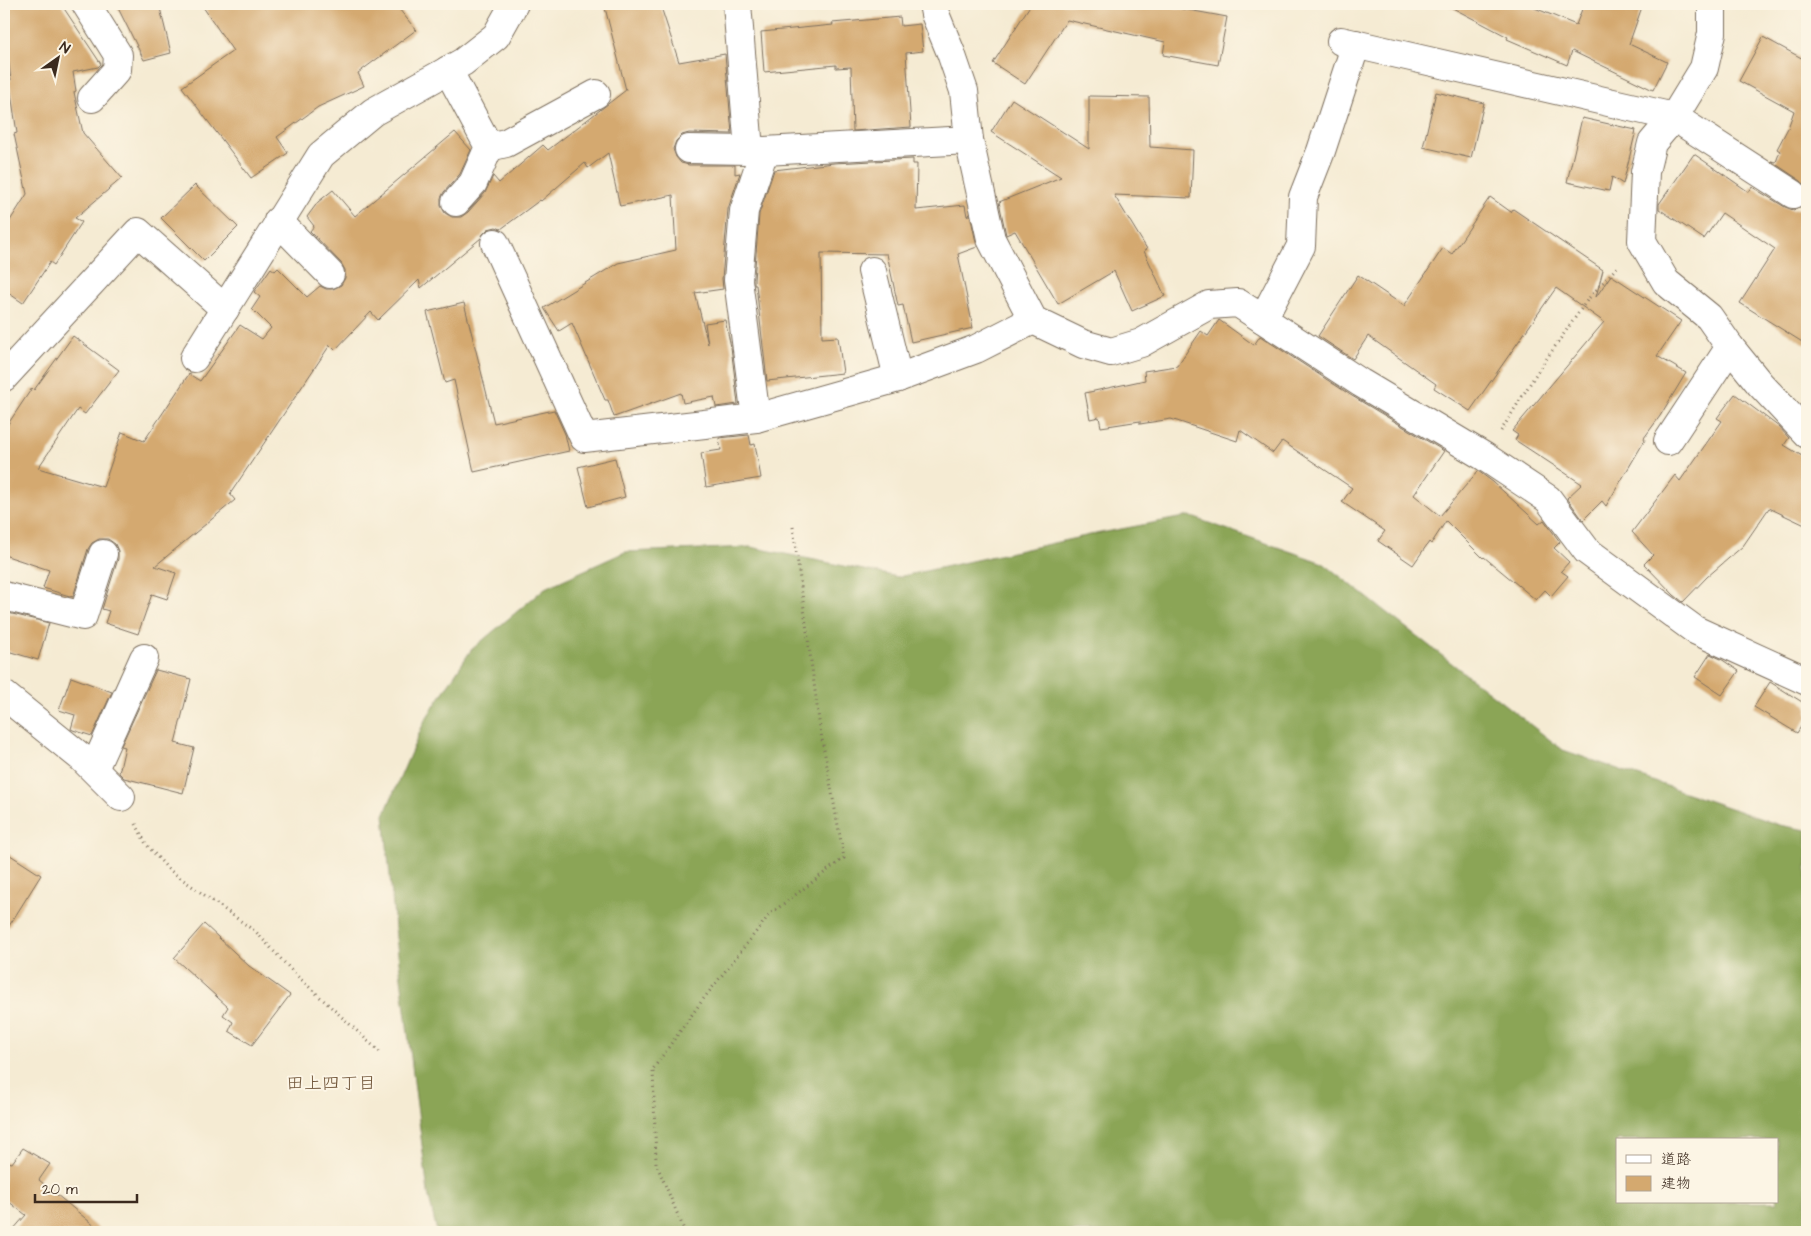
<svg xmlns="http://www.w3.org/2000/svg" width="1811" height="1236" font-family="'Architects Daughter','Klee One',sans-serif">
	<rect width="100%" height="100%" fill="#fcf5e5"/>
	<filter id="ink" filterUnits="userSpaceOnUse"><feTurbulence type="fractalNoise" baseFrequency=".02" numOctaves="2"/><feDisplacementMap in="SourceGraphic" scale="10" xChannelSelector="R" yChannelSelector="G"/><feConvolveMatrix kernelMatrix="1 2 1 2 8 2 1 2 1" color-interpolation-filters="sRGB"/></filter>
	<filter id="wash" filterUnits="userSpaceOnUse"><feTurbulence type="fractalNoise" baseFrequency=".0096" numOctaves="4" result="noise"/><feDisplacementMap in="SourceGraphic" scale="20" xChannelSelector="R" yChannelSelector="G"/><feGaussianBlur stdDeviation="1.12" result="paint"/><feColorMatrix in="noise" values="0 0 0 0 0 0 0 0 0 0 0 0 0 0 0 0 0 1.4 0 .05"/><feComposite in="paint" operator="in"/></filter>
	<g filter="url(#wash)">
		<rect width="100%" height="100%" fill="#f5ebd3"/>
		<path fill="#8ba556" stroke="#63683a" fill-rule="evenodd" d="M 1189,516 L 1323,563 L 1563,750 L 1779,825 L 1807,830 L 1807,1232 L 437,1232 L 428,1193 L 396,938 L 384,815 L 425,720 L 471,650 L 545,588 L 625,552 L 751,547 L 898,577 L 1090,535 ZM 1617,1140 L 1777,1140 L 1777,1202 L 1617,1202 Z"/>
		<g id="blocks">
			<g fill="#d4a96f">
				<path d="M 4,4 L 61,4 L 101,64 L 98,67 L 73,72 L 76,91 L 74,92 L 83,133 L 122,178 L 75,218 L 82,222 L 54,265 L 50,262 L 23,303 L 4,290 L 4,230 L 27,194 L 14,134 L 17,133 L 9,80 L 11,80 L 4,28 Z"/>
				<path d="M 116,4 L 159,4 L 171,53 L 144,60 Z"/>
				<path d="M 201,4 L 395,4 L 416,30 L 358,73 L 364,86 L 318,107 L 277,137 L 288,153 L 251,178 L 182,87 L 233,51 Z"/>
				<path d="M 604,4 L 660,4 L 679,62 L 725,54 L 732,134 L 689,133 L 682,135 L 676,141 L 673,149 L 676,157 L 681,163 L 689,165 L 735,165 L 735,174 L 740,173 L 728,209 L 722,279 L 723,289 L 695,293 L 708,344 L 705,323 L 725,320 L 731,347 L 738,404 L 716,407 L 714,397 L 683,403 L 681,393 L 614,417 L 608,400 L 605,400 L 572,323 L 559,331 L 544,308 L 618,263 L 676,250 L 673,195 L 620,206 L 608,153 L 588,168 L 585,163 L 541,201 L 540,200 L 501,229 L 496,227 L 488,229 L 483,234 L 481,238 L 421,288 L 419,280 L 378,320 L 371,312 L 335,350 L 330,345 L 230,494 L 235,500 L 155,566 L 176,573 L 167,599 L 152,594 L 138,634 L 105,623 L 109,611 L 102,609 L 118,559 L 118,551 L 115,544 L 108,539 L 99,539 L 92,543 L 88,549 L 73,597 L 43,588 L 49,570 L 4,555 L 4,430 L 32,388 L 34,390 L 73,336 L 119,370 L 85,414 L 78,409 L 38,468 L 103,487 L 122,432 L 144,441 L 189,374 L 200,381 L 240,325 L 262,339 L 271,328 L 252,309 L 260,297 L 254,292 L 271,268 L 275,271 L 278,268 L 307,297 L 320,286 L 326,289 L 333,289 L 341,285 L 345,278 L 345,270 L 341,263 L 310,231 L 314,226 L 307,217 L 318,202 L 333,190 L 355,216 L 455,132 L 471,150 L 460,174 L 444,192 L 441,198 L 441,206 L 445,213 L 452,217 L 461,217 L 468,212 L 485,193 L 493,176 L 499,183 L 543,145 L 548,150 L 626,90 Z"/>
				<path d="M 1031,4 L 1155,4 L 1227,17 L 1218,65 L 1163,55 L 1165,42 L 1067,20 L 1025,84 L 993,63 Z"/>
				<path d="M 1445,4 L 1525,4 L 1576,25 L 1584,4 L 1643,4 L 1629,44 L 1667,62 L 1653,90 L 1572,51 L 1567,65 L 1507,39 L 1508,37 Z"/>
				<path d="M 900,17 L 901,26 L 920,24 L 923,51 L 906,53 L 911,127 L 853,131 L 851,67 L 836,68 L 836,65 L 764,72 L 761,32 L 833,25 L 832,23 Z"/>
				<path d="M 1763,37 L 1807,61 L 1807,188 L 1801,181 L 1771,161 L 1776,162 L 1780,151 L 1777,149 L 1788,128 L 1794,111 L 1739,81 Z"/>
				<path d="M 1436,92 L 1484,103 L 1471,158 L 1423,147 Z"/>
				<path d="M 1089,96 L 1149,97 L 1150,147 L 1193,150 L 1191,198 L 1114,195 L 1147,249 L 1144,251 L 1165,296 L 1132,311 L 1114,271 L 1058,304 L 1015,231 L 1006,235 L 999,202 L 1061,177 L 991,132 L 1012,99 L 1089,149 Z"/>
				<path d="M 1582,118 L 1636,130 L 1623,184 L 1612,177 L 1609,191 L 1567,182 Z"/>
				<path d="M 1694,154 L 1749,192 L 1752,187 L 1785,207 L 1793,210 L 1800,208 L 1806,203 L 1807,199 L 1807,345 L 1740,303 L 1775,249 L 1722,213 L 1704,239 L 1659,209 L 1659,204 Z"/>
				<path d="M 913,159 L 913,164 L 917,164 L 916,210 L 965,205 L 967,216 L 970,214 L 977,247 L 958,254 L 973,328 L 911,342 L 903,305 L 898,306 L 887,254 L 821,253 L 822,338 L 838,337 L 843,373 L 767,381 L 756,285 L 754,285 L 754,280 L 759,214 L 774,170 L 834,163 Z"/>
				<path d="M 195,185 L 238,227 L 204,261 L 161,218 Z"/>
				<path d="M 1490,197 L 1511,212 L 1513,209 L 1603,270 L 1596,297 L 1611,275 L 1681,321 L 1657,356 L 1686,373 L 1660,416 L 1644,438 L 1645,440 L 1606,506 L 1602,501 L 1583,520 L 1567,498 L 1582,484 L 1515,440 L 1518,435 L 1512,431 L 1604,322 L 1556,288 L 1470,411 L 1434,388 L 1436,384 L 1368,336 L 1353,359 L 1318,336 L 1358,275 L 1404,306 L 1443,248 L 1452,254 Z"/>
				<path d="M 464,303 L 494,423 L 554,410 L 565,434 L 569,451 L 474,472 L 454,380 L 445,383 L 427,312 Z"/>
				<path d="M 1219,320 L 1254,345 L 1260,336 L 1352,396 L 1444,451 L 1414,495 L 1440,516 L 1478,471 L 1493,482 L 1539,524 L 1544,520 L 1560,542 L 1554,548 L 1569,562 L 1561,571 L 1568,576 L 1551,596 L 1545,590 L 1536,600 L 1484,557 L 1483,558 L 1446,521 L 1431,544 L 1429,542 L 1413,565 L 1378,541 L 1385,531 L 1342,502 L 1352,488 L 1282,441 L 1273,453 L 1240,430 L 1237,441 L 1171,419 L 1140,424 L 1140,421 L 1101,427 L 1099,417 L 1090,419 L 1085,393 L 1145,380 L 1144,371 L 1177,366 L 1201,331 L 1208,336 Z"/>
				<path d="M 1735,394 L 1779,427 L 1789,438 L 1784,445 L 1807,459 L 1807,526 L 1769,508 L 1743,546 L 1707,577 L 1683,602 L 1674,595 L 1644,564 L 1653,555 L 1632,532 L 1675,475 L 1680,481 L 1722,421 L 1717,418 Z"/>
				<path d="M 749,435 L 751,445 L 755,444 L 761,478 L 706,487 L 701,453 L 721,450 L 719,438 Z"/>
				<path d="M 615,458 L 625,497 L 588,507 L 578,467 Z"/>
				<path d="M 4,612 L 49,623 L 38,660 L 4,650 Z"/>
				<path d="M 1710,654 L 1721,659 L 1739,671 L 1722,695 L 1695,677 Z"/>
				<path d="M 156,670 L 191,679 L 175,743 L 194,748 L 183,793 L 124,778 L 119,773 L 125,747 L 121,746 Z"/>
				<path d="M 71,677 L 112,692 L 92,736 L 73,730 L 71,729 L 75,715 L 59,710 Z"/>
				<path d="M 1770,682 L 1807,705 L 1807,717 L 1797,733 L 1754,707 Z"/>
				<path d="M 4,851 L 41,875 L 4,934 Z"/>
				<path d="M 204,924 L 249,966 L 290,995 L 252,1045 L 229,1031 L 233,1022 L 223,1015 L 228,1007 L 174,958 Z"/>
				<path d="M 23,1148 L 50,1164 L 39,1180 L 102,1232 L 11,1232 L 26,1215 L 4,1198 L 4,1161 L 12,1163 Z"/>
			</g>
		</g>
	</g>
	<g filter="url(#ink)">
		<use href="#blocks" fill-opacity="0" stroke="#7c6e5d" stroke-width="1"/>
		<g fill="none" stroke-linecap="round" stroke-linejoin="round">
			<g stroke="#7c6e5d" stroke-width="30">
				<g id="street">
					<path d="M 86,4 L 118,55 L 117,70 L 92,98"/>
					<path d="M 737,4 L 749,150"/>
					<path d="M 933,4 L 935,14 L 951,53 L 964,91 L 969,140 L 991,239 L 1033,320 L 1083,344 L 1111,352 L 1141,343 L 1209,305 L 1238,303 L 1361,383 L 1485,457 L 1548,499 L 1587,551 L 1695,630 L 1807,681"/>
					<path d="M 1712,4 L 1712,33 L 1704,68 L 1674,117 L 1652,143 L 1645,172 L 1642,241 L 1666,282 L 1709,317 L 1730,347 L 1760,384 L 1807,434"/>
					<path d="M 1341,41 L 1674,117 L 1793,194"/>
					<path d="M 448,70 L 489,147 L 473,183 L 456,202"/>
					<path d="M 489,147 L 506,143 L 596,94"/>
					<path d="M 689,149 L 749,150 L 764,151 L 969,140"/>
					<path d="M 278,221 L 330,274"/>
					<path d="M 495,243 L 584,438 L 756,418 L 898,378 L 976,349 L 1033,320"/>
					<path d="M 872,271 L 898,378"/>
					<path d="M 1263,319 L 1301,246 L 1303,197 L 1321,151 L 1356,44"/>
					<path d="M 194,358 L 321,155 L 373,112 L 463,62 L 496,36 L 514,4"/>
					<path d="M 4,377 L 138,232 L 225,309"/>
					<path d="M 756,418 L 738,280 L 744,211 L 764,151"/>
					<path d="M 1668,441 L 1730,347"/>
					<path d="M 4,596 L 83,616 L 103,554"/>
					<path d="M 4,695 L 82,758 L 121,797"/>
					<path d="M 94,769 L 144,658"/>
				</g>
			</g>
			<g stroke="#7c6e5d" stroke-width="3" stroke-dasharray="1 4" stroke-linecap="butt">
				<path d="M 1501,431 L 1536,374 L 1588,299 L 1619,265"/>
				<path d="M 136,824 L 146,844 L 168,869 L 256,932 L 294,973 L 382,1054"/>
				<path d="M 685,1232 L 656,1163 L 653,1069 L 701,1002 L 770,914 L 844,858 L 820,728 L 793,527"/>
			</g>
			<use href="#street" stroke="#fff" stroke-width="28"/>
		</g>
	</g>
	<g text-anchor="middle" stroke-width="4" stroke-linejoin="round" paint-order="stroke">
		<g font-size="18" fill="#71563a" stroke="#fcf5e5">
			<text x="331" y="1089">田上四丁目</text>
		</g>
	</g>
	<rect width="1811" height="1236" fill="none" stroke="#fcf5e5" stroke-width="20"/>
	<rect x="1616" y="1138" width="162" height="65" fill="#fcf5e5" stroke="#afa495"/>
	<rect x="1626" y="1155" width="25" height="8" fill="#ffffff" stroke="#afa495"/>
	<text x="1661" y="1164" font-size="15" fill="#3b2a1e">道路</text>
	<rect x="1626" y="1176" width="25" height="15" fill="#d4a96f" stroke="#afa495"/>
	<text x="1661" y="1188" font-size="15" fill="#3b2a1e">建物</text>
	<g transform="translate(58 58) rotate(33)" stroke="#fcf5e5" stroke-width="4" paint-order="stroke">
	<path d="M0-4L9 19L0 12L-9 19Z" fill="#3b2a1e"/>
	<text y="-8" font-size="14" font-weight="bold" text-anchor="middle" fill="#3b2a1e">N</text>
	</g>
	<path d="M35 1194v8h102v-8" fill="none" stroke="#3b2a1e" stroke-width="2.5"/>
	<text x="42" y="1194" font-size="15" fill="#3b2a1e" stroke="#fcf5e5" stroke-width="4" paint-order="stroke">20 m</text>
</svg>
